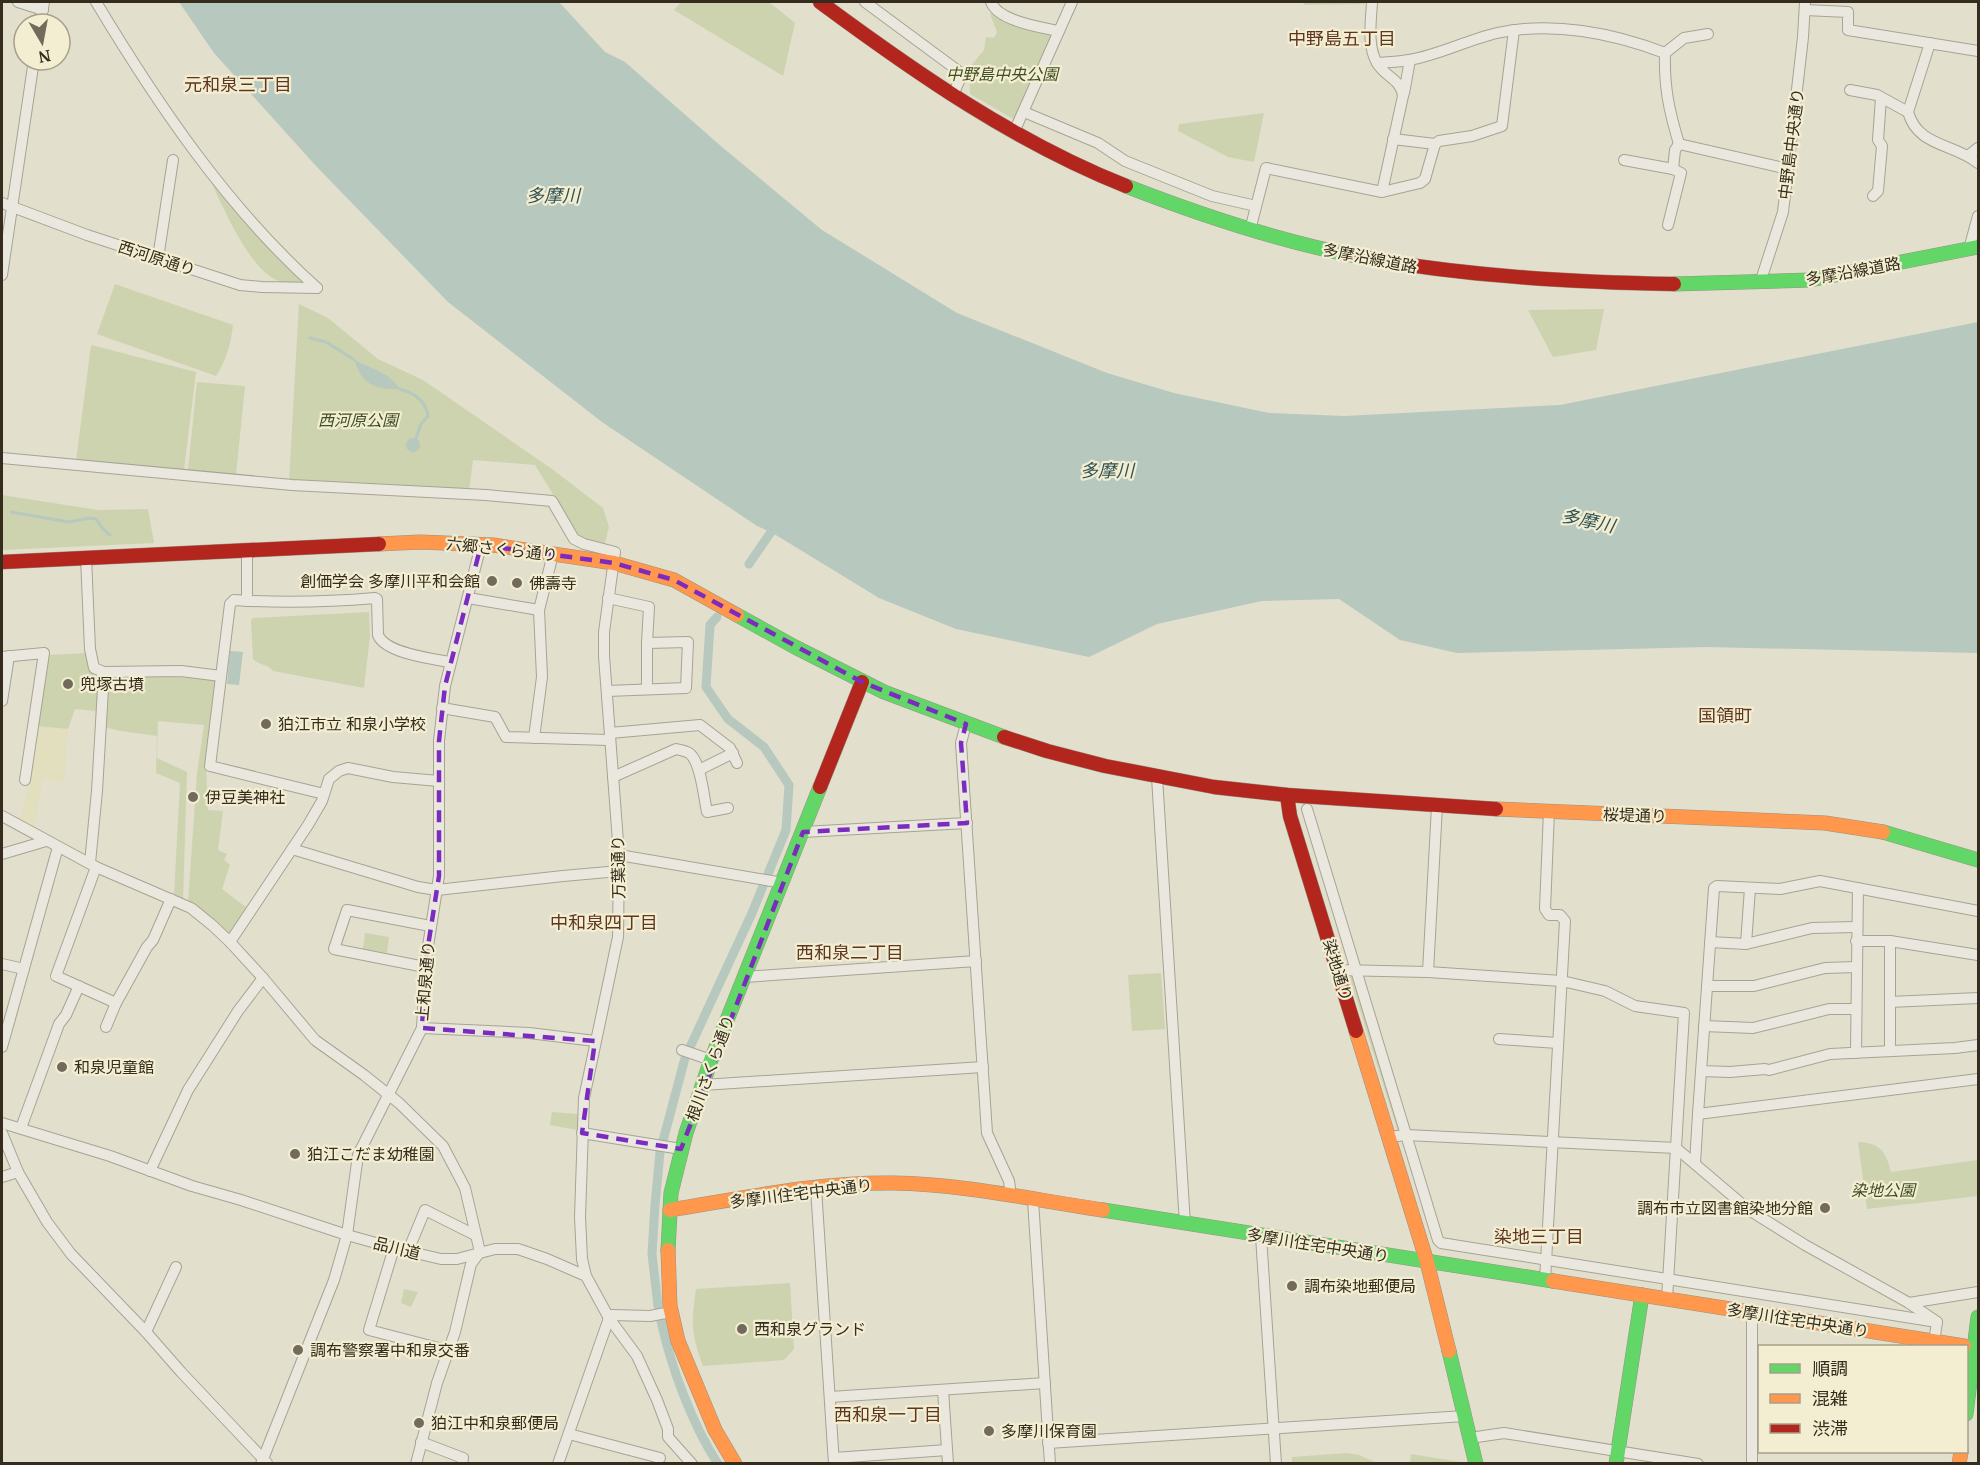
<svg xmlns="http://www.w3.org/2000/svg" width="1980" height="1465" font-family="'PT Serif','Noto Sans JP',serif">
	<rect width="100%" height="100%" fill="#e2dfcc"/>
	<path fill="#e1dfbd" d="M 37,726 L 68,729 L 64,783 L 43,779 L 34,829 L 19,822 L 30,781 Z"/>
	<g fill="#cdd3af">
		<path d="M 681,2 L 769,2 L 795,23 L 783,76 L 674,10 Z"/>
		<path d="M 1302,2 L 1366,2 L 1365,4 L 1305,5 Z"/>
		<path d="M 992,13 L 1051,36 L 1015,120 L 970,94 L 969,68 L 984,50 L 986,37 L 994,38 L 997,32 L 990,14 Z"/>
		<path d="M 1264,113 L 1254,162 L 1228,157 L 1178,131 L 1179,124 Z"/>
		<path d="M 209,177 L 270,250 L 307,284 C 298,283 287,284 279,281 C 250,272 221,203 209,177 Z"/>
		<path d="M 115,284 L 233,325 C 231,343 226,361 216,376 L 97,334 Z"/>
		<path d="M 299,304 L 328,318 L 378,359 L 423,380 L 552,469 L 603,508 L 609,527 L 605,543 L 583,539 L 577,533 L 535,465 L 473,460 L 469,490 L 289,481 Z"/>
		<path d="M 1604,309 L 1596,350 L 1553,357 L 1528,310 Z"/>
		<path d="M 91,345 L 196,372 L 184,470 L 76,461 Z"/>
		<path d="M 197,382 L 245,386 L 236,475 L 188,470 Z"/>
		<path d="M 2,495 L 98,510 L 148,509 L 154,543 L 2,550 Z"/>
		<path d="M 369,612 L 370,636 L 364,688 L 273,671 C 268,664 259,665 253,659 L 251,621 L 253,618 Z"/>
		<path d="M 87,653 L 100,676 L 96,711 L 75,709 L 68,729 L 37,726 L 48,655 Z"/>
		<path d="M 110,675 L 161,676 L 217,680 L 206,768 L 208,810 L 223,811 L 218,850 L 227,854 L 224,860 L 230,865 L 222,889 L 247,908 L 228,935 L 188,903 L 197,773 L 204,725 L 158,721 L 157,758 L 187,772 L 183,900 L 174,895 L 180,783 L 156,773 L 157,736 L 121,731 L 104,727 L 107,677 Z"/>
		<path d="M 365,933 L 389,937 L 387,953 L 363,949 Z"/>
		<path d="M 1352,972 L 1401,1130 L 1398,1132 L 1349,975 Z"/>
		<path d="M 1161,973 L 1165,1029 L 1132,1031 L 1128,975 Z"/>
		<path d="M 552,1112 L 578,1114 L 577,1130 L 550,1125 Z"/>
		<path d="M 1858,1142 C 1881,1143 1886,1152 1891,1172 L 1978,1160 L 1978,1196 L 1867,1209 Z"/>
		<path d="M 790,1283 L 794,1349 L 784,1360 L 703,1366 C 691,1333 691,1324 696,1289 Z"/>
		<path d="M 404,1289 L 418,1292 L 411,1307 L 401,1303 Z"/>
		<path d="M 1347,1453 L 1359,1455 L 1377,1463 L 1292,1463 L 1292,1457 Z"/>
		<path d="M 1411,1454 L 1460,1462 L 1460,1463 L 1410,1463 Z"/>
	</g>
	<g fill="#b7c8bf">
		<path d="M 179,2 L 559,2 L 605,52 L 625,62 L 722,147 L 822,230 L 957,313 L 1107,373 L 1174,393 L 1269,413 L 1344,416 L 1560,405 L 1978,322 L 1978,653 L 1706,647 L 1457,653 L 1400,640 L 1339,599 L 1262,601 L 1157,624 L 1089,657 L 956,629 L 879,598 L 771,532 L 757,526 L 602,422 L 448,302 L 316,166 L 214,53 Z"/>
		<path d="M 353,359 C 371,369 388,371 400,389 C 385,390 368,388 360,373 C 357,368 356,364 353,359 Z"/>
		<circle cx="413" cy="445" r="7"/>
		<path d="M 230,651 L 243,652 L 239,685 L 227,684 Z"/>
	</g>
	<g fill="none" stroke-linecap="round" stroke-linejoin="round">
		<g stroke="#b7c8bf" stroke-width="3">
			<path d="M 310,338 L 326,342 L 353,359"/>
			<path d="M 400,389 C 414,393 426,400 428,416 L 421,424 L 416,438"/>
			<path d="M 11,512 L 69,522 L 90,518 L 96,519 L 103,529 L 110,535"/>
		</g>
		<g stroke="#b7c8bf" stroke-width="9">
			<path d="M 749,564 L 771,532"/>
			<path d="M 658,1306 L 652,1254 L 655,1205 L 660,1152 L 685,1058 L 752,913 L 786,830 L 789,785 L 764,747 L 728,719 L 706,687 L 710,625 L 717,617"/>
			<path d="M 661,1321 C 671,1367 692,1424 718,1464"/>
		</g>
		<g stroke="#a7a395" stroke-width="12">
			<g id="street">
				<path d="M 18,2 L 43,10"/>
				<path d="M 96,2 C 158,105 227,207 317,288"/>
				<path d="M 865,2 L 957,70 L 960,79 L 953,95"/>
				<path d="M 991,2 C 998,21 1040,27 1058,31"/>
				<path d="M 1372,2 C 1371,21 1367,46 1377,63 C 1385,77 1401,79 1403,96 L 1382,192"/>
				<path d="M 1805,10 L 1848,12 L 1848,30 L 1978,51"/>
				<path d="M 40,24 L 44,2"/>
				<path d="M 1930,43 L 1908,112 C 1918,147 1953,143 1978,163"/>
				<path d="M 1665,53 L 1684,38 L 1708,34"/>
				<path d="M 1377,63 C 1388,62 1399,62 1409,60 C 1439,55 1467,40 1497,33 C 1552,21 1613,33 1665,53 C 1664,88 1669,110 1679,144 L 1788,169"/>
				<path d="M 1850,90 L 1877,95 L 1908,112"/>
				<path d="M 1404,93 L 1410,60"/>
				<path d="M 1024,112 L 1098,143 L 1125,161 L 1212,196 L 1256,206"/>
				<path d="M 1014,132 L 1072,2"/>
				<path d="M 1435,144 L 1439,141 L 1472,136 L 1502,126 L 1514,30"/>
				<path d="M 1968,156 L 1978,148"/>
				<path d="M 1624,160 L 1673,169 L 1675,150 L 1679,144"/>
				<path d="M 1873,196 L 1878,191 L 1882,146 L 1878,140 L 1881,98"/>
				<path d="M 2,203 L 87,235 L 240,285 L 262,287 L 317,288"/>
				<path d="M 1668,225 L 1681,173 L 1673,169"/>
				<path d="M 1250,230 L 1266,168 L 1382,192 L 1420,183 L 1425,179 L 1435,144 L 1393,139"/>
				<path d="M 1969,249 L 1978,216"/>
				<path d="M 158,258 L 173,160"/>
				<path d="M 2,275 L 34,60"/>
				<path d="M 1760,283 L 1783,212 L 1803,37 L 1805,2"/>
				<path d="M 2,458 L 292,485 L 486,495 L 552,501 L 574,539 L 584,544 L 615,552 L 604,632 L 604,656 L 619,855 L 618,937 L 584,1098 L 580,1217 L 582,1259 L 586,1276"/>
				<path d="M 247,551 L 247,601"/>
				<path d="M 86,558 L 90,649 L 94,668 L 104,672 L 181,671 L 221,676"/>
				<path d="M 468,598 L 539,610"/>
				<path d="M 647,643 L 647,688"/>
				<path d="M 2,657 L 44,653 L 25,780"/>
				<path d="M 607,691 L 686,688 L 688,642 L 647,643 L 649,607 L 608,598"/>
				<path d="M 2,701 L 9,656"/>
				<path d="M 442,708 L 495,717 L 506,737 L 609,740"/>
				<path d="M 966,724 L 961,743 L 987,1133 L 1009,1181 L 1011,1196"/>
				<path d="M 610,733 L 700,725 L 730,748 L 737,763"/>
				<path d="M 534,738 L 542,677 L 539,610 L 553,554"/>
				<path d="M 699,770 L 733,753"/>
				<path d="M 613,777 L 676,749 C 680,750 686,751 689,753 C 701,761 704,799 707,812 L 728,808"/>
				<path d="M 1157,777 L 1185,1224"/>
				<path d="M 324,794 L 210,766 L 230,604 L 234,600 C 280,603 328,602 375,598 L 377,599 L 378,635 C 385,653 432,659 450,662"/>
				<path d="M 1307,809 L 1438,1240 L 1441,1243 L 1937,1322"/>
				<path d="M 2,816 L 96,867 L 191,908 L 212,925 L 230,942 L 263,978 L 315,1040 L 364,1075 L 399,1103 L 443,1146 L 465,1188 L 480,1252 L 471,1264 L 455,1332 L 437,1383 L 416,1464"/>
				<path d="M 803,832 L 967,823"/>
				<path d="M 292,849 L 418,887 L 437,890 L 563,876 L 619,871"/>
				<path d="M 2,854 L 46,841"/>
				<path d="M 619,855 L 783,883"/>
				<path d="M 90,863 L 97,791 L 104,672"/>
				<path d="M 96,867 L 56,976 L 116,1003"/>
				<path d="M 1856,941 L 1890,941 L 1978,955"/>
				<path d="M 230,942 L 308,825 L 322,801 L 329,779 L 339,771 L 348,768 L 393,777 L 439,781"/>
				<path d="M 1710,942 L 1746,944 L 1812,928 L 1856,927"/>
				<path d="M 1746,944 L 1750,888"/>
				<path d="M 2,964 L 24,969"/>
				<path d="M 425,967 L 334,949 L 347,910 L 430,926"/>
				<path d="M 1338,970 L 1428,972 L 1562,981 L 1605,991 L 1635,1006 L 1684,1013 L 1667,1299"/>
				<path d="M 1428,972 L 1437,806"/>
				<path d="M 744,977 L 976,961"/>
				<path d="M 1707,986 L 1754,986 L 1825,968 L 1856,967"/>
				<path d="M 1890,1002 L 1978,998"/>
				<path d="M 1704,1026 L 1753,1028 L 1829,1009 L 1856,1009"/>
				<path d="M 106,1027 L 116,1003 L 147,947 L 153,940 L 171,899"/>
				<path d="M 422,1028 L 529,1033 L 595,1041"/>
				<path d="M 1499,1039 L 1558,1043"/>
				<path d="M 2,1047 L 58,847"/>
				<path d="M 682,1050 L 711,1060"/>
				<path d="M 1890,1051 L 1890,941"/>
				<path d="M 1856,1053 L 1858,888"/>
				<path d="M 1701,1071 L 1730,1072 L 1765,1069 L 1769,1070 L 1830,1054 L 1955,1048 L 1978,1045"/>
				<path d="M 703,1085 L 983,1067"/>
				<path d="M 1698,1114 L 1714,888 L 1717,886 L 1780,889 L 1820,881 L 1978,911"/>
				<path d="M 2,1123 L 110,1156 L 192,1186 L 241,1200 L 347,1235 L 394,1248 L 441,1259 L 457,1259 L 495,1249 L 518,1249 L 547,1259 L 586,1276 L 609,1318 L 637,1356 L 657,1400 L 668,1429 L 668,1437 L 692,1464"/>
				<path d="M 21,1128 L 59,1024 L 66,1015 L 79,986"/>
				<path d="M 2,1133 L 18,1172 L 47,1222 L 71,1254 L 146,1332 L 181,1372 L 267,1463"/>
				<path d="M 582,1133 L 681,1149"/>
				<path d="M 1389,1137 L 1406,1135 L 1676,1148 L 1749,1210 L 1805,1245 L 1909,1303 L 1937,1322 L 1934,1342"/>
				<path d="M 1695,1163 L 1698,1114 L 1978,1079"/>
				<path d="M 150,1171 L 188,1090 L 238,1011 L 263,978"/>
				<path d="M 2,1177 L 18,1172"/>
				<path d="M 816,1188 L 834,1464"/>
				<path d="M 1033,1200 L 1050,1464"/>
				<path d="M 1261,1236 L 1276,1464"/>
				<path d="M 394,1248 L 369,1330 L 450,1351"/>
				<path d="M 408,1251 L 425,1210 L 475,1235"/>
				<path d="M 1545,1280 L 1565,921 L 1560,915 L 1549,915 L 1545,909 L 1549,811"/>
				<path d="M 1909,1303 L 1978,1292"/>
				<path d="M 1752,1313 L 1752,1464"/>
				<path d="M 146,1332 L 176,1267"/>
				<path d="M 943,1390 L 948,1464"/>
				<path d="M 830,1397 L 1045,1383"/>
				<path d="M 569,1434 L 660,1458"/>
				<path d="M 1470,1438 L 1504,1433 L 1698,1464"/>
				<path d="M 421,1442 L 463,1458 L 462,1464"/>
				<path d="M 1048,1443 L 1465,1416"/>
				<path d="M 834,1458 L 947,1450"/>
				<path d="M 261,1464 L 334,1280 L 347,1235 L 358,1155 L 422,1028 L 426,959 L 439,876 L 439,741 L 445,686 L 481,545"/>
				<path d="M 558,1464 L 609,1318 L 612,1315 L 650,1316 L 671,1312"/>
			</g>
		</g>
		<g stroke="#979385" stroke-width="15">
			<g id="fast">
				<path d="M 1126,186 C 1203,216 1281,242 1361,257"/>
				<path d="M 1674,284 L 1810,280 L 1978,247"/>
				<path d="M 737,615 L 795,647 L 884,692 L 1004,737"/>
				<path d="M 1883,832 L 1978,860"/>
				<path d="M 1103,1210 L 1553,1281"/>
				<path d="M 668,1250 L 671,1193 L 686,1133 L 711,1060 L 820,787"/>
				<path d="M 1449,1351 L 1476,1464"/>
				<path d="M 1966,1414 L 1978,1317"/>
				<path d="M 1616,1464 L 1642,1295"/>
			</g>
		</g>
		<g stroke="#979385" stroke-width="15">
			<g id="slow">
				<path d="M 379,544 L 420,542 L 493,545 L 614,563 L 674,580 L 737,615"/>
				<path d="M 1496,809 L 1825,823 L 1883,832"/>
				<path d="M 1356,1031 L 1427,1262 L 1449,1351"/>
				<path d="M 670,1210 C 744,1198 818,1182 893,1183 C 963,1184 1034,1200 1103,1210"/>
				<path d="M 668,1250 L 670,1306 L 678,1341 L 715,1430 L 735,1464"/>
				<path d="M 1553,1281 L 1964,1346"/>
				<path d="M 1959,1464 L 1961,1452"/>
			</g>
		</g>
		<g stroke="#979385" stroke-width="15">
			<g id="jam">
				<path d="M 820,2 C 916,73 1015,142 1126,186"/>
				<path d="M 1361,257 C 1464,276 1569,282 1674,284"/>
				<path d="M 2,562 L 379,544"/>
				<path d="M 1004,737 L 1047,751 L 1105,766 L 1214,787 L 1287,795 L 1496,809"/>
				<path d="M 820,787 L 862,682"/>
				<path d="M 1287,795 L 1290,816 L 1356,1031"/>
			</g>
		</g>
		<use href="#street" stroke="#eae8de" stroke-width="10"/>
		<use href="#fast" stroke="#63d668" stroke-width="14"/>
		<use href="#slow" stroke="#ff974d" stroke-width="14"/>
		<use href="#jam" stroke="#b3261e" stroke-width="14"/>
	</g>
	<path fill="none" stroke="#7b2cbf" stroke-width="4.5" stroke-dasharray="12 8" stroke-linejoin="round" d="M 481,545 L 614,563 L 674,580 L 862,682 L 966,724 L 961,743 L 967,823 L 803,832 L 681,1149 L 582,1133 L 595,1041 L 422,1028 L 426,959 L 439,876 L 439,741 L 445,686 Z"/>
	<g fill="#726b5b" stroke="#f3eed2" stroke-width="2">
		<circle cx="492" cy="581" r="6"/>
		<circle cx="517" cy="583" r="6"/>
		<circle cx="68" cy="684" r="6"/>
		<circle cx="266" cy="724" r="6"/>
		<circle cx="193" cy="797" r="6"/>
		<circle cx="62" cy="1067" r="6"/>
		<circle cx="295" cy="1154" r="6"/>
		<circle cx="1825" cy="1208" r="6"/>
		<circle cx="1292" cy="1286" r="6"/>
		<circle cx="742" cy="1329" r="6"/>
		<circle cx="298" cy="1350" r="6"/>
		<circle cx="419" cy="1423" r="6"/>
		<circle cx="989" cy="1431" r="6"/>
	</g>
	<g text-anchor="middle" stroke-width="4.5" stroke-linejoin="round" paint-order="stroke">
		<g font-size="16" font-style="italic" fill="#405026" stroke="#f3eed2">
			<text x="1002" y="80">中野島中央公園</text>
			<text x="358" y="426">西河原公園</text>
			<text x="1883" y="1196">染地公園</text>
		</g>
		<g font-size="16" fill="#352c1e" stroke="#f3eed2">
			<text transform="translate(1791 144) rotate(-83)" y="6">中野島中央通り</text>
			<text transform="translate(157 258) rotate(18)" y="6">西河原通り</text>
			<text transform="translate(1370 258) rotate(11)" y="6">多摩沿線道路</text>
			<text transform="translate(1853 271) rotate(-10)" y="6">多摩沿線道路</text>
			<text transform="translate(502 549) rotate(6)" y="6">六郷さくら通り</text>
			<text transform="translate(1635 815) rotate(2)" y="6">桜堤通り</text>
			<text transform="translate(618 867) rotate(-91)" y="6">万葉通り</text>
			<text transform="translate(1338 970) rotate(73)" y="6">染地通り</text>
			<text transform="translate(425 981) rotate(-85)" y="6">上和泉通り</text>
			<text transform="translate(710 1068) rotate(-70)" y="6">根川さくら通り</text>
			<text transform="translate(801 1193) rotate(-7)" y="6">多摩川住宅中央通り</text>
			<text transform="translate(1318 1245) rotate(9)" y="6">多摩川住宅中央通り</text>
			<text transform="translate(397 1248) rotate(14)" y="6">品川道</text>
			<text transform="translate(1798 1320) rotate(9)" y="6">多摩川住宅中央通り</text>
		</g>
		<g font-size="16" fill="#352c1e" stroke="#f3eed2" text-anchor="start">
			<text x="480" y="587" text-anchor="end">創価学会 多摩川平和会館</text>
			<text x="529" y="589">佛壽寺</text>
			<text x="80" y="690">兜塚古墳</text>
			<text x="278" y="730">狛江市立 和泉小学校</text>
			<text x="205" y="803">伊豆美神社</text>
			<text x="74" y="1073">和泉児童館</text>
			<text x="307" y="1160">狛江こだま幼稚園</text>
			<text x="1813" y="1214" text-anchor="end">調布市立図書館染地分館</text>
			<text x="1304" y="1292">調布染地郵便局</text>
			<text x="754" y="1335">西和泉グランド</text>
			<text x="310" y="1356">調布警察署中和泉交番</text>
			<text x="431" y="1429">狛江中和泉郵便局</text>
			<text x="1001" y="1437">多摩川保育園</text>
		</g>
		<g font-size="18" fill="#5f3620" stroke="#f3eed2">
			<text x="1342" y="45">中野島五丁目</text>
			<text x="238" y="91">元和泉三丁目</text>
			<text x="1725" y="722">国領町</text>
			<text x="604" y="929">中和泉四丁目</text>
			<text x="850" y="959">西和泉二丁目</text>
			<text x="1539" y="1243">染地三丁目</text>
			<text x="888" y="1421">西和泉一丁目</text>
		</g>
		<g font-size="18" font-style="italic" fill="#2e5154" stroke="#f3eed2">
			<text x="553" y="202">多摩川</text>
			<text x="1107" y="477">多摩川</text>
			<text transform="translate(1588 521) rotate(12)" y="6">多摩川</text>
		</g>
	</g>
	<rect width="1980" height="1465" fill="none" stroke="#352c1e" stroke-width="6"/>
	<rect x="1758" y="1345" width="210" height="108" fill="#f3eed2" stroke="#a7a08a" stroke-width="1.5"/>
	<rect x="1770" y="1364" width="30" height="9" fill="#63d668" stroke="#a7a08a" stroke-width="1.5"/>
	<text x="1812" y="1375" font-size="18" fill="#352c1e">順調</text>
	<rect x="1770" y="1394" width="30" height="9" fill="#ff974d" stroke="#a7a08a" stroke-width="1.5"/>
	<text x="1812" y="1405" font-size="18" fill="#352c1e">混雑</text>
	<rect x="1770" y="1424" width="30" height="9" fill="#b3261e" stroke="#a7a08a" stroke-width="1.5"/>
	<text x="1812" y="1435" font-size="18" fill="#352c1e">渋滞</text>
	<g transform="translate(42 42) rotate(170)"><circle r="28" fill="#f3eed2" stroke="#a7a08a" stroke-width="1.5"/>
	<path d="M0-4.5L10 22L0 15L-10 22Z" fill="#726b5b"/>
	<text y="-9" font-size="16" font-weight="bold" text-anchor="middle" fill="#352c1e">N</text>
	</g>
</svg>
